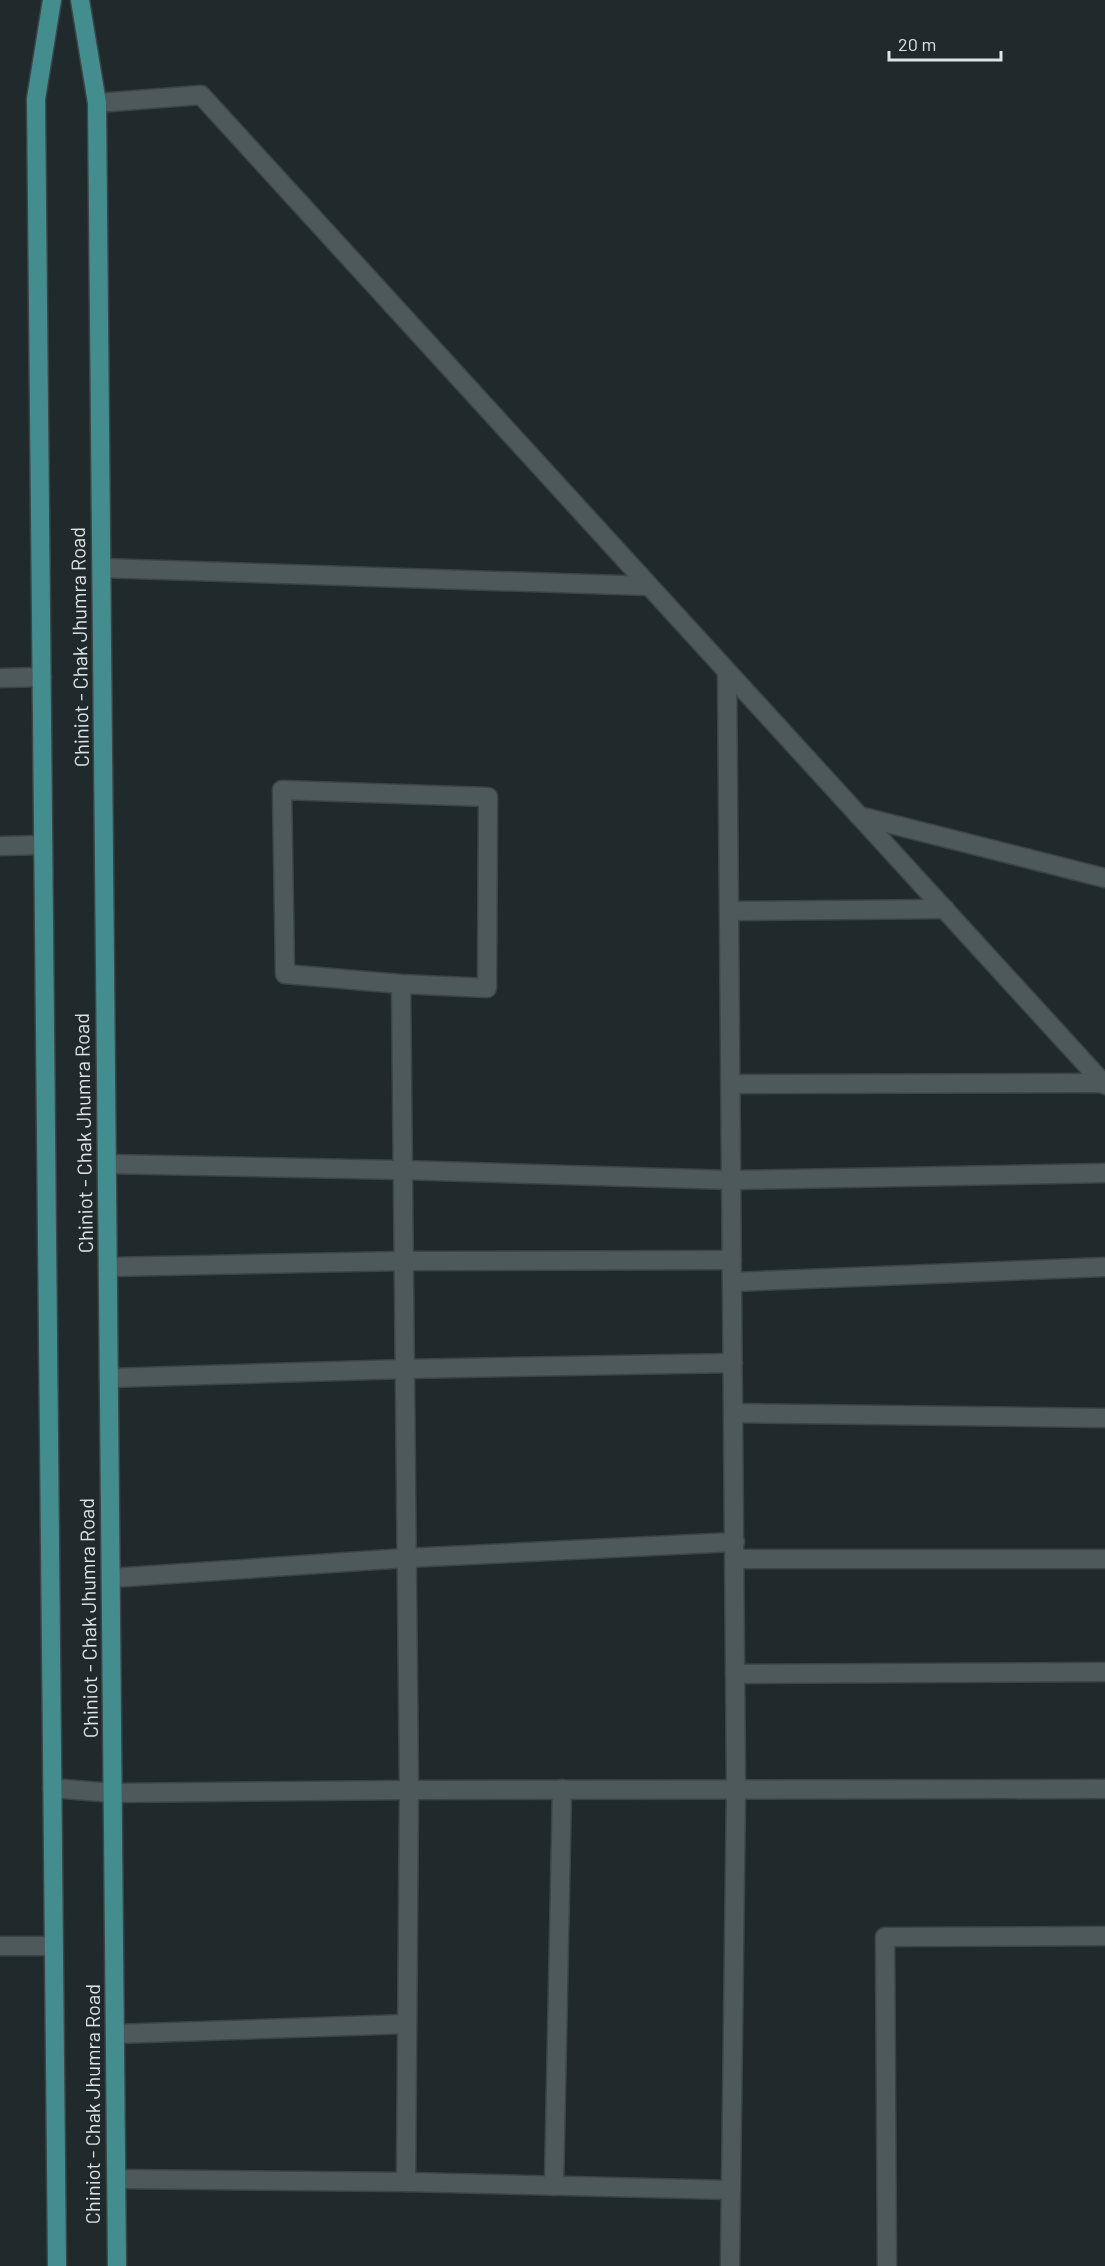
<svg xmlns="http://www.w3.org/2000/svg" width="1105" height="2266" font-family="Barlow,sans-serif">
	<rect width="100%" height="100%" fill="#20292c"/>
	<g fill="none" stroke-linecap="round" stroke-linejoin="round">
		<g stroke="#3c4446" stroke-width="21">
			<g id="street">
				<path d="M 97,103 L 201,95 L 1105,1085"/>
				<path d="M 102,568 L 649,586"/>
				<path d="M 727,672 L 736,1790 L 730,2266"/>
				<path d="M 0,678 L 42,677"/>
				<path d="M 859,816 L 1105,878"/>
				<path d="M 0,846 L 43,845"/>
				<path d="M 729,911 L 945,909"/>
				<path d="M 401,984 L 285,974 L 282,790 L 488,797 L 487,988 L 401,984 L 409,1790 L 406,2182"/>
				<path d="M 731,1084 L 1103,1083"/>
				<path d="M 107,1164 L 402,1170 L 732,1180 L 1105,1173"/>
				<path d="M 108,1267 L 403,1261 L 732,1260"/>
				<path d="M 733,1282 L 1105,1267"/>
				<path d="M 109,1378 L 405,1369 L 733,1363"/>
				<path d="M 733,1413 L 1105,1418"/>
				<path d="M 735,1559 L 1105,1559"/>
				<path d="M 111,1578 L 406,1558 L 735,1542"/>
				<path d="M 735,1674 L 1105,1672"/>
				<path d="M 0,1946 L 53,1946"/>
				<path d="M 115,2034 L 407,2024"/>
				<path d="M 117,2179 L 406,2182 L 731,2190"/>
				<path d="M 554,2186 L 562,1789"/>
				<path d="M 887,2266 L 885,1937 L 1105,1936"/>
			</g>
		</g>
		<g stroke="#3c4446" stroke-width="21">
			<path id="secondary" d="M 52,1788 L 113,1793 L 409,1790 L 1105,1789"/>
		</g>
		<g stroke="#3c4446" stroke-width="21">
			<g id="primary">
				<path d="M 52,0 L 36,99 L 57,2266"/>
				<path d="M 80,0 L 97,103 L 117,2266"/>
			</g>
		</g>
		<use href="#street" stroke="#4e595c" stroke-width="18"/>
		<use href="#secondary" stroke="#4e595c" stroke-width="18"/>
		<use href="#primary" stroke="#448d8f" stroke-width="18"/>
	</g>
	<g text-anchor="middle" stroke-width="4.5" stroke-linejoin="round" paint-order="stroke">
		<g font-size="20" fill="#dde3e5" stroke="#20292c">
			<text transform="translate(80 647) rotate(-91)" y="7">Chiniot - Chak Jhumra Road</text>
			<text transform="translate(84 1133) rotate(-91)" y="7">Chiniot - Chak Jhumra Road</text>
			<text transform="translate(89 1618) rotate(-91)" y="7">Chiniot - Chak Jhumra Road</text>
			<text transform="translate(93 2104) rotate(-90)" y="7">Chiniot - Chak Jhumra Road</text>
		</g>
	</g>
	<path d="M889 51v9h112v-9" fill="none" stroke="#dde3e5" stroke-width="3"/>
	<text x="898" y="51" font-size="18" fill="#dde3e5" stroke="#20292c" stroke-width="4.5" paint-order="stroke">20 m</text>
</svg>
